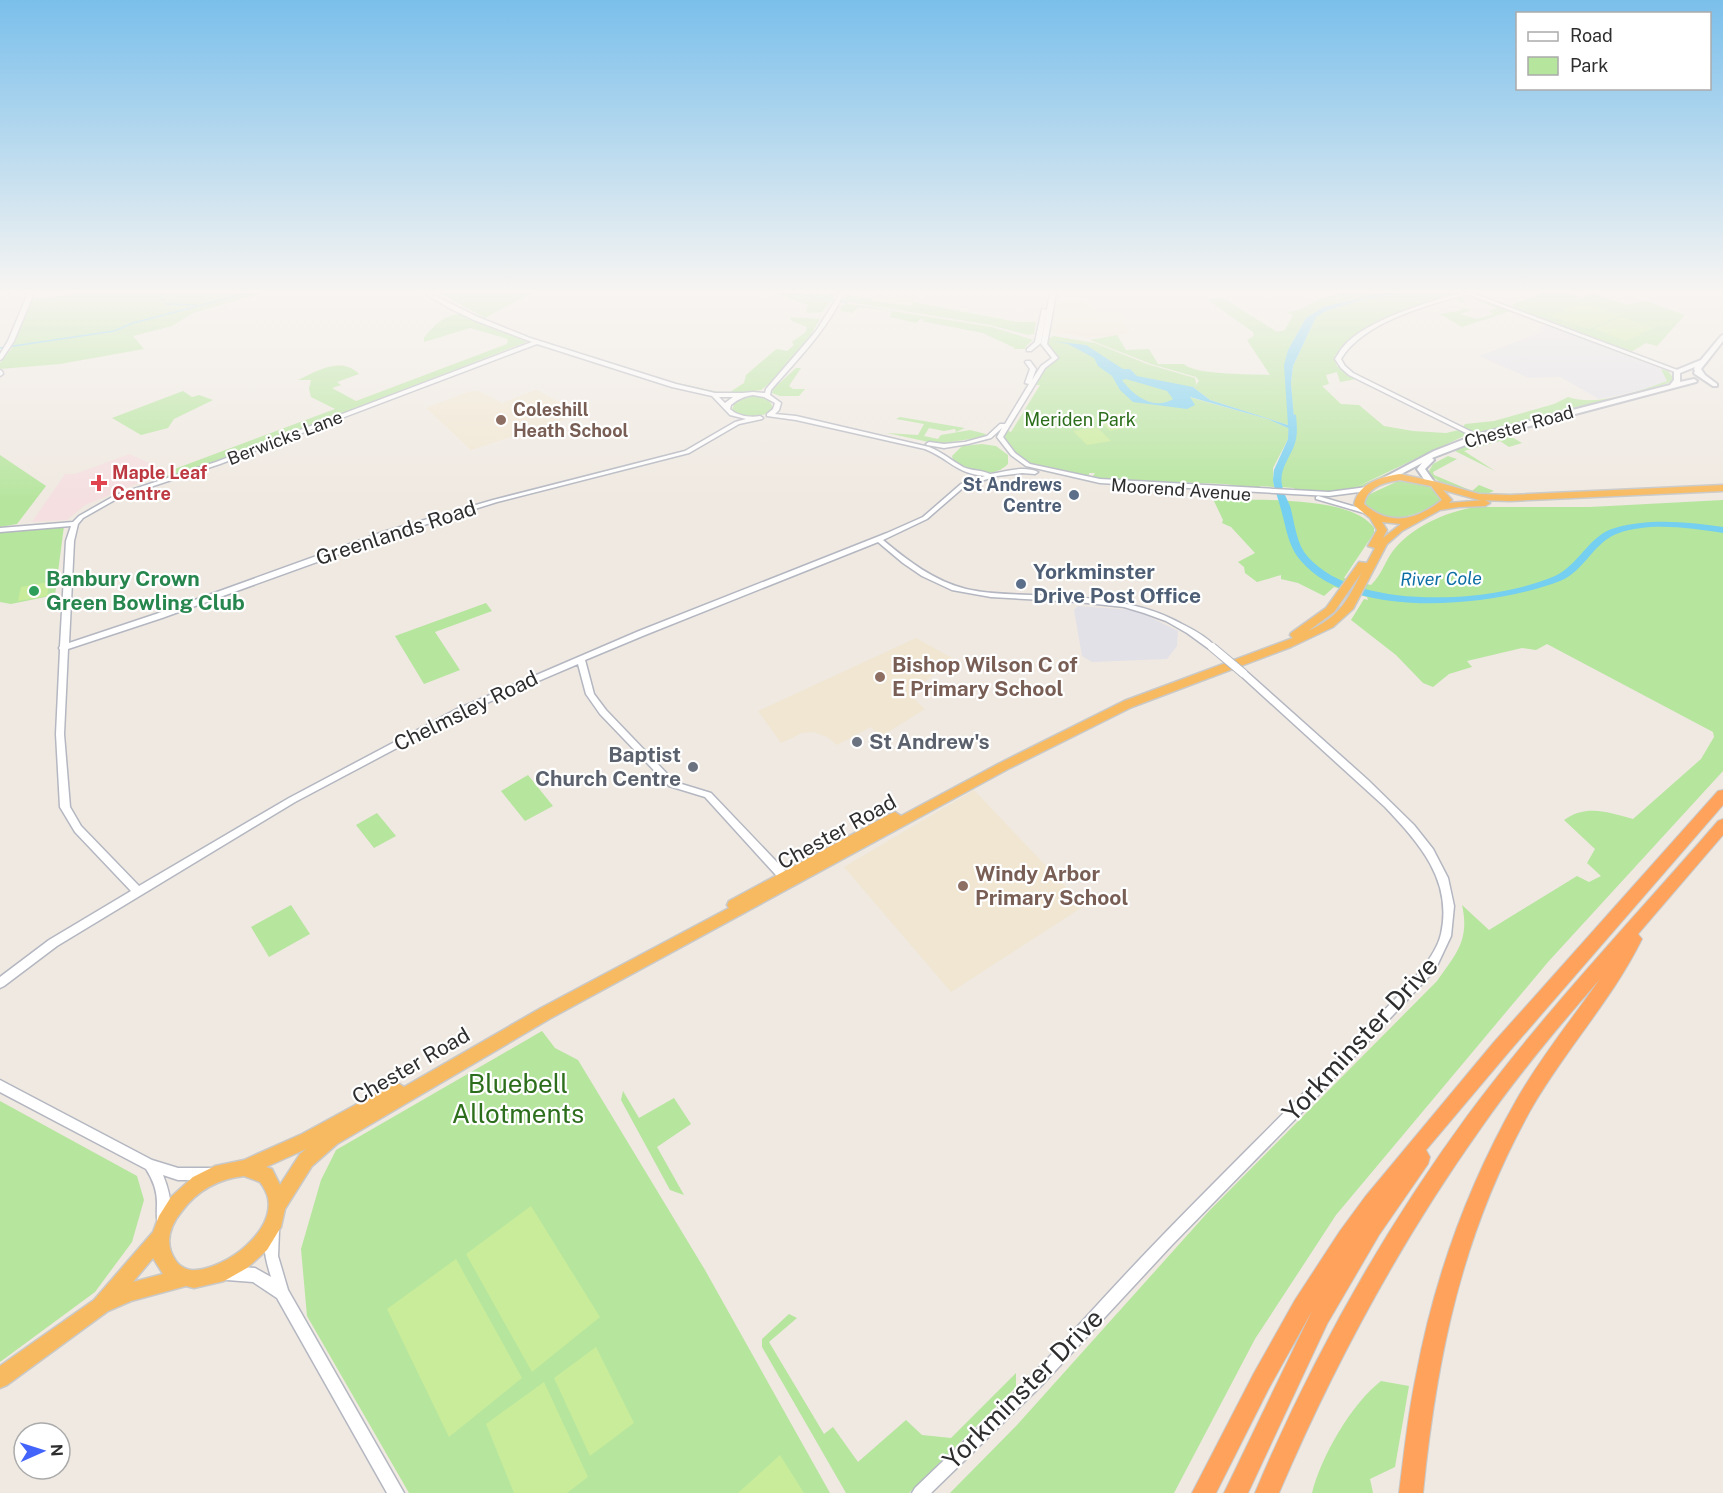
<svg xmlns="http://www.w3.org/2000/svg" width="1723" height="1493" font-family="'Public Sans',sans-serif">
	<rect width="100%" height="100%" fill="#efe9e1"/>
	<g fill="#e3e1e8">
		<path d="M 1546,325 L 1661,369 L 1667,381 L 1642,390 L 1599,399 L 1560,377 L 1529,378 L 1479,356 L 1544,331 L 1539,328 Z"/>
		<path d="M 1078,606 L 1132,610 L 1148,616 L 1178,631 L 1177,646 L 1167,659 L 1092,662 L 1082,656 L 1074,610 Z"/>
	</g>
	<g fill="#f0e6d1">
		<path d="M 874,293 L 923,293 L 918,295 L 911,306 L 871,301 Z"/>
		<path d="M 1085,302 L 1097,313 L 1120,315 L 1131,334 L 1089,338 L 1051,332 L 1056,303 Z"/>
		<path d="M 536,390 L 582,414 L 471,450 L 426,408 L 468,392 L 478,391 L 502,403 Z"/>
		<path d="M 916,638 L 952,658 L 910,695 L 925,709 L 880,737 L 871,727 L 837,745 L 827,737 L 814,732 L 802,733 L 781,743 L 758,711 Z"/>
		<path d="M 974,790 L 1084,906 L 951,992 L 844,867 Z"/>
	</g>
	<path fill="#f5dfe0" d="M 129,454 L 168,471 L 85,505 L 67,520 L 32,522 L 65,474 L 75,474 Z"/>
	<g fill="#b6e59e">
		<path d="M 74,293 L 263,293 L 193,313 L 172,326 L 133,336 L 144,349 L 60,364 L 0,369 L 0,363 L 12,348 L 33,299 L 72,295 Z"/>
		<path d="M 440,293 L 531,293 L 485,318 Z"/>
		<path d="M 775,293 L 836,294 L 822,312 L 806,313 L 808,305 Z"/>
		<path d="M 1335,293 L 1382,293 L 1323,307 L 1306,318 L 1288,350 L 1288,425 L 1210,400 L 1193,387 L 1185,392 L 1189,400 L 1189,397 L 1268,419 L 1289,428 L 1288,439 L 1273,468 L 1274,487 L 1260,486 L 1260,489 L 1225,484 L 1175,482 L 1172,484 L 1096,478 L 1092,477 L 1095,473 L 1089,473 L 1089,477 L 1032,465 L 1022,460 L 1004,439 L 1006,430 L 1011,432 L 1040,385 L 1035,385 L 1044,368 L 1058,359 L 1047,345 L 1048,336 L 1050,338 L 1054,336 L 1095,343 L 1147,364 L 1195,378 L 1196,384 L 1194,387 L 1199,381 L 1196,377 L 1151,364 L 1090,340 L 1117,335 L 1126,350 L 1149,349 L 1158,364 L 1184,364 C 1193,375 1253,374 1270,375 L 1247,340 L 1254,336 L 1253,332 L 1208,300 L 1223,298 L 1277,332 L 1285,330 L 1293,315 L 1286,312 C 1309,311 1319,293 1338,296 Z"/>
		<path d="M 1409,293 L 1460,293 C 1427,302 1351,325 1334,358 L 1337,366 L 1356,379 L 1340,382 L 1337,372 L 1326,375 L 1329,384 L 1322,386 L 1341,404 L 1359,405 L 1384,426 L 1413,431 L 1446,433 L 1459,430 L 1464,433 L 1464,436 L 1352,489 L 1420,459 L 1355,491 L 1333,490 L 1348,491 L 1338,493 L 1295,491 L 1294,488 L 1281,487 L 1280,476 L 1295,436 L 1291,383 L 1293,366 L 1316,317 L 1326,311 L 1365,299 Z"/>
		<path d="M 1543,293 L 1567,293 L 1583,298 L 1592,293 L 1627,305 L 1646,301 L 1685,315 L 1657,346 L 1646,343 L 1631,352 L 1513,307 L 1513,304 Z"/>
		<path d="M 847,295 L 872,299 L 872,301 L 911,306 L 913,302 L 1017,322 L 1036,322 L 1034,334 L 1028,335 L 990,325 L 844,301 Z"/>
		<path d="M 1461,296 L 1487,303 L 1489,303 L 1515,313 L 1511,311 L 1462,327 L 1440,314 L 1462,310 L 1460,308 L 1472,310 L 1460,314 L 1477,319 L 1494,314 L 1488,311 L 1497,308 L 1467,297 L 1460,299 L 1466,302 L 1463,303 L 1455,298 Z"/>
		<path d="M 843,303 L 992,327 L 1033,340 L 1024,348 L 1032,345 L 1038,335 L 1034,346 L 1025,349 L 1013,349 L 1015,348 L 983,333 L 921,321 L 927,320 L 921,319 L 916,323 L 890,317 L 892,312 L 889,311 L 858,307 L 853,313 L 840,311 L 842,305 L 846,304 Z"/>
		<path d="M 462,314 L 527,342 L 247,450 L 144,486 L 175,472 L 172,470 L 335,409 L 311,397 L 309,389 L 311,380 L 298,380 C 317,371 341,356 359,374 L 337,382 L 341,385 L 332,388 L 356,401 L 507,344 L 508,339 L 470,328 L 424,342 L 424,338 C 434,325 445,314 462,314 Z"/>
		<path d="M 791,317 L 820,319 L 805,345 L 777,377 L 761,390 L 720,396 L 678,383 L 727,394 L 744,383 L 746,375 L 774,351 L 777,349 L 787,351 L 794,345 L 792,342 L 806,332 L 807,327 L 790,320 Z"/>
		<path d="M 796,368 L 801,368 L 789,386 L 793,389 L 805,389 L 799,396 L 780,396 L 772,393 L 773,389 Z"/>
		<path d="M 1661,369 L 1668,371 L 1675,380 L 1648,391 L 1547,414 L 1482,433 L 1472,432 L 1463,427 L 1465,424 L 1494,421 L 1554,404 L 1568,397 C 1598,407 1639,391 1667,381 Z"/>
		<path d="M 183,391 L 192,397 L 199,395 L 213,400 L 174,419 L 168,428 L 141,435 L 112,418 Z"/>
		<path d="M 754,396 L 769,399 L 773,408 C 764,419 743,420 732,410 L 735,401 Z"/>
		<path d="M 900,417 L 965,428 L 956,432 L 955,429 L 944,431 L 929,428 L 924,436 L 938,439 L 941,435 L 970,430 L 986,434 L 983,437 L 938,444 L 887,433 L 918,435 L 924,424 L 896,419 Z"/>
		<path d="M 1505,433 L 1522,443 L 1509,447 L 1500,441 L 1464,451 L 1495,471 L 1455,451 L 1464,445 Z"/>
		<path d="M 982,444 L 996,446 L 1008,455 L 1008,464 C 992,480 971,471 954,463 L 952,456 L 962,446 Z"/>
		<path d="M 0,455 L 46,486 L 17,524 L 0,527 Z"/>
		<path d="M 1448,456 L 1457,459 L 1433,472 L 1434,475 L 1472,491 L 1479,485 L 1494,491 C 1477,500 1445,486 1431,476 L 1429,471 L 1433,464 Z"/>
		<path d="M 1400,480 C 1419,481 1430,483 1442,498 L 1441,501 C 1423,514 1373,533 1364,500 L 1366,496 Z"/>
		<path d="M 1213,499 C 1250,501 1351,494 1374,528 L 1374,533 L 1344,578 L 1371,585 C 1383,574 1386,557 1397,546 C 1416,525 1449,511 1476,507 L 1590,507 L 1723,500 L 1723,771 L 1548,962 L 1336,1215 L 1255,1339 L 1174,1493 L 950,1493 L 1017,1425 L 1209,1211 L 1437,981 C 1456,954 1470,940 1462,905 L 1489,930 L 1577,876 L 1589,882 L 1601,876 L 1587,863 L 1595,849 L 1564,820 C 1586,804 1608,812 1633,819 L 1701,759 L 1714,737 L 1713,732 L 1547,644 L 1536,650 L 1522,648 L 1467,661 L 1472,667 L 1449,674 L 1433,687 L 1423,683 L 1396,655 L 1351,620 L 1364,599 L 1368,600 L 1367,597 L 1334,587 L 1324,596 L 1298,583 L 1281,579 L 1281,575 L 1257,582 L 1245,573 L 1244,567 L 1238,562 L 1255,553 L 1231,527 L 1222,523 L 1223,520 Z"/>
		<path d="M 64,526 L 55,595 L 11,604 L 0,602 L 0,532 Z"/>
		<path d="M 486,603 L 492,611 L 435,632 L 460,670 L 424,684 L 395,636 Z"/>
		<path d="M 528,775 L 553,806 L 525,821 L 501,791 Z"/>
		<path d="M 377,813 L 396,836 L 374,848 L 356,825 Z"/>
		<path d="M 291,905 L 310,934 L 269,957 L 251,927 Z"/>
		<path d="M 542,1031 L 555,1048 L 578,1060 L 705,1270 L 830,1493 L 409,1493 L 307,1316 L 301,1249 L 321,1180 L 336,1150 Z"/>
		<path d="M 623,1091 L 639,1118 L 674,1098 L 691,1124 L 657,1147 L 684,1195 L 670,1190 L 621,1100 Z"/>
		<path d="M 0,1101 L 137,1176 L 144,1200 L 132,1242 L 95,1292 L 0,1362 Z"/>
		<path d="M 789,1314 L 797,1318 L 769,1342 L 824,1434 L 833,1427 L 858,1462 L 906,1420 L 922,1435 L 951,1438 L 1016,1373 L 1016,1387 L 909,1493 L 846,1493 L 762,1347 L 762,1339 Z"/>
		<path d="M 1381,1381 L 1409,1386 L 1395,1467 L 1370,1479 L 1373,1493 L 1312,1493 C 1321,1457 1351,1404 1381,1381 Z"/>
	</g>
	<g fill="#c9ec9a">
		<path d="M 1582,302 L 1620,315 L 1589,329 L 1551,316 Z"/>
		<path d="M 1621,317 L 1653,328 L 1626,341 L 1594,329 Z"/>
		<path d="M 1120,413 L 1134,426 L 1110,431 L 1096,418 Z"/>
		<path d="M 1097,427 L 1111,441 L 1087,445 L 1073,431 Z"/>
		<path d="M 49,582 L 47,596 L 18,601 L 21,587 Z"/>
		<path d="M 531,1206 L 600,1317 L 532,1372 L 466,1254 Z"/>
		<path d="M 456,1259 L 522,1378 L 449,1437 L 387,1309 Z"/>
		<path d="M 596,1347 L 634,1423 L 590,1456 L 554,1378 Z"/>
		<path d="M 544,1382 L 588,1477 L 567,1493 L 514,1493 L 486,1424 Z"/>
		<path d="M 780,1455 L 804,1493 L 738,1493 Z"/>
	</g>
	<path fill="#75cff0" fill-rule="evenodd" d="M 1382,293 L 1409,293 L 1365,299 L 1326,311 L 1316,317 L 1293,366 L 1291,383 L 1295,431 L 1268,419 L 1190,397 L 1195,405 L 1187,409 L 1133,402 L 1120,390 L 1112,376 L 1098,366 L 1094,358 L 1068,344 L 1052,341 L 1086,345 L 1123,369 L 1130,369 L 1137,376 L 1193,387 L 1210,400 L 1288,425 L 1284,365 L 1288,350 L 1306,318 L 1323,307 ZM 1126,379 L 1167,391 L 1173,399 C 1153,411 1133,395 1122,380 Z"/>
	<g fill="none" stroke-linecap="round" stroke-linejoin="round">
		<g stroke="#75cff0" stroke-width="1.5">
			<path d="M 158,293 L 164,301"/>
			<path d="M 794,293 L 846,302"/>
			<path d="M 166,304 L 196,305"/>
			<path d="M 0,348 L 114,331 L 133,323 L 248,293"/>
		</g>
		<path fill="#75cff0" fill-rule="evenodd" d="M 1289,413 L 1296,415 C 1297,426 1298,436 1294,446 C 1289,459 1279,470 1282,485 C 1283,492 1287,499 1290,506 C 1295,523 1296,544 1308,557 C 1357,612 1493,603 1555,576 C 1579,565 1589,535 1615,528 C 1650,518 1687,522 1723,527 L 1723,533 C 1690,528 1651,522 1619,533 C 1594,541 1585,571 1560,581 C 1494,607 1352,621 1301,561 C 1287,545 1286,525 1280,506 C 1278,497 1274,489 1273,480 L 1274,470 L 1288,439 Z"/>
		<g stroke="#b4b7c1" stroke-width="3">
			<g id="tertiary">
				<path d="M 0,293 L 8,293 L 0,297 Z"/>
				<path d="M 28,293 L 34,293 L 14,341 L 2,359 L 0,360 L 0,354 L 8,341 Z"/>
				<path d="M 424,293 L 429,293 L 478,317 L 530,338 L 676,384 L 715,393 L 743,393 L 753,392 L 765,393 L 766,389 L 816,331 L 840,293 L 844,293 C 828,329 797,360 771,390 L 770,395 L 781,403 L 779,410 L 775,414 L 796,416 L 929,447 C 942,452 951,460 963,467 C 972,471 982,470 990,474 C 1005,472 1024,465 1038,472 L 1035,474 L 1022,473 L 997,476 L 965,486 L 927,519 L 883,540 C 908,561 934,581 966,589 C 987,594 1009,594 1030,595 C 1082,597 1135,598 1182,624 C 1194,630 1207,637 1216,647 L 1215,649 L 1209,649 L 1187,633 L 1166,621 L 1144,613 L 1124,607 L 1078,602 L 991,597 L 952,590 L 922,576 L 903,563 L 878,542 L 645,635 L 585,660 L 594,694 L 606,710 L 675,782 L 711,793 L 793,879 L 794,882 L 793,885 L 789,886 L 785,885 L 705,797 L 669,786 L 600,714 L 586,694 L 578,664 L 461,714 L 295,802 L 57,946 L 4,986 L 0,988 L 0,977 L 49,940 L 131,891 L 75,832 L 60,807 L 56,734 L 60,650 L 59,648 L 60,646 L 66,541 L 71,526 L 0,532 L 0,528 L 73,522 L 79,516 L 116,495 L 216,462 L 532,342 L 474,320 L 449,308 ZM 537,344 L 672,387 L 712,396 L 730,415 L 746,419 L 735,422 L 685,451 L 493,500 L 383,532 L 156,614 L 69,643 L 74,541 L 78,524 L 83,518 L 120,497 L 220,464 ZM 753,395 L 764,397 L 775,403 L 773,409 L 767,414 L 767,416 L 796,420 L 925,449 C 950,459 955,473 985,476 L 961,484 L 923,517 L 887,533 L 639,631 L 455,710 L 289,798 L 139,886 L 81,826 L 70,807 L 64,734 L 68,649 L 162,618 L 389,536 L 497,502 L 689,453 L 739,424 L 762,419 L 763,418 L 760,416 C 751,418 737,416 730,409 L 731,405 C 738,399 745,396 753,395 ZM 719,397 L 733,397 L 725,403 Z"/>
				<path d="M 1050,293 L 1056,293 L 1047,344 L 1058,358 L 1045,368 L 1003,437 L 1015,453 L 1030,464 L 1100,479 L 1329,492 L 1367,487 L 1370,489 L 1367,491 L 1329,496 L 1100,483 L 1026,466 L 1011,455 L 997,437 L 1002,428 L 991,438 L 968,444 L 944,448 L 927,445 L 926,444 L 929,442 L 944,444 L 965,442 L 987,436 L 1000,424 L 1005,424 L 1029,384 L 1025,383 L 1030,369 L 1025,362 L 1026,361 L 1030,361 L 1036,369 L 1032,380 L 1041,366 L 1052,358 L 1041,344 Z"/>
				<path d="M 1462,293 L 1472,293 L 1680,371 L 1675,372 L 1467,294 C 1428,305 1363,322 1341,359 L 1345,366 L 1353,373 L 1480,436 L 1480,438 L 1478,439 L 1349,375 L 1341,368 L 1335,359 C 1338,355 1340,350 1343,347 C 1364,321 1430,301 1462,293 Z"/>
				<path d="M 1042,309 L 1047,310 L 1041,343 L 1031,351 L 1027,351 L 1027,349 L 1035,342 Z"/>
				<path d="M 0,370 L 2,371 L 3,374 L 0,376 Z"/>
				<path d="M 1318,496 L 1366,510 L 1367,511 L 1364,513 L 1316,499 L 1316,497 Z"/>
				<path d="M 1243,670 L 1246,671 L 1368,780 L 1414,825 L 1433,849 L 1448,878 L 1454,906 L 1451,936 L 1435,970 L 1311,1103 L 1171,1246 L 1042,1385 L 931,1493 L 912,1493 L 915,1488 C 954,1450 996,1413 1034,1373 C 1077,1328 1118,1281 1162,1236 C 1230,1166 1300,1098 1368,1027 C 1390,1003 1434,965 1441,934 C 1453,880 1419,843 1385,807 L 1240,675 L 1239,673 L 1240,671 Z"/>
				<path d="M 0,1080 L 152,1160 L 178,1168 L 210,1168 L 214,1170 L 216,1174 L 214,1178 L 210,1180 L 178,1180 L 163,1175 C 169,1190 174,1208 168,1224 L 163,1226 L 158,1224 C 156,1217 157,1210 157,1203 C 157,1190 153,1180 146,1169 L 0,1092 Z"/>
				<path d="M 272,1224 L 277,1226 L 279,1231 L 278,1256 L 288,1290 L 404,1493 L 387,1493 L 277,1298 L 253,1282 L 227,1280 L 222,1278 L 220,1273 L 222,1268 L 227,1266 L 255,1268 L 271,1277 C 266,1261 261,1243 267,1226 Z"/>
			</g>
		</g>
		<g stroke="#b4b7c1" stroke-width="4">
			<path id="secondary" d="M 1723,335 L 1723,341 L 1701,369 L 1705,375 L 1717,384 L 1717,386 L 1713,386 L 1695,374 L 1694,373 L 1695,371 L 1694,369 L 1695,367 L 1680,373 L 1680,382 L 1694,379 L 1697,381 L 1696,382 L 1481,439 L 1432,458 L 1434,460 L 1425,469 L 1435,483 L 1434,485 L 1428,485 L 1417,469 L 1422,463 L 1390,480 L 1387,480 L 1383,478 L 1434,451 L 1475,435 L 1670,385 L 1674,380 L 1674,371 L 1701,360 L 1721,336 Z"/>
		</g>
		<g stroke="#c9c9c9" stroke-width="3">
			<path id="trunk" d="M 1400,474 L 1437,482 L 1479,494 L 1510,495 L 1723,485 L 1723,491 L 1510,501 L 1479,500 L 1443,490 L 1452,500 L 1449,503 L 1485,500 L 1490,503 L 1485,506 L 1459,507 L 1440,510 L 1402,531 L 1387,544 L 1353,609 L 1333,627 L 1291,647 L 1132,707 L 1008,769 L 551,1018 L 337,1144 L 312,1166 L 285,1209 L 281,1227 L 267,1250 L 247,1268 L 224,1281 L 194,1288 L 186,1286 L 131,1301 L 108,1311 L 7,1385 L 0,1388 L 0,1366 L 94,1300 L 153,1232 L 159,1216 L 171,1197 L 193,1177 L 215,1166 L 244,1160 L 302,1134 L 392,1085 L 398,1083 L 404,1087 L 541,1008 L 729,908 L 727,905 L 729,901 L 890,814 L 895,812 L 901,816 L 1000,763 L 1124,701 L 1293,638 L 1290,635 L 1291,633 L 1326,608 L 1359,562 L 1367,563 L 1375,548 L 1368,546 L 1377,530 L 1370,518 L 1354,505 C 1358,483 1381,477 1400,474 ZM 1400,480 L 1431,486 L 1442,500 C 1417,520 1390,527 1364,504 C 1367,487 1385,482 1400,480 ZM 1382,522 L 1401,524 L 1383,538 L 1387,530 ZM 1362,572 C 1346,603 1340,616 1308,631 L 1334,612 ZM 306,1149 L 300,1154 L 280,1185 L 272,1169 L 266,1167 ZM 244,1176 L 260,1182 C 263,1186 267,1193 268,1198 C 275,1232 226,1268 196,1270 C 188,1271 180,1267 176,1261 C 164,1244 169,1227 182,1211 C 198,1190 218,1179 244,1176 ZM 153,1258 L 163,1274 L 133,1282 Z"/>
		</g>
		<g stroke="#c9c9c9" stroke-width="2">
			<g id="motorway">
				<path d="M 1723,790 L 1723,805 L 1507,1054 L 1426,1150 L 1430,1157 L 1428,1164 L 1379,1235 L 1327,1324 L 1248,1493 L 1224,1493 L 1312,1311 L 1269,1388 L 1216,1493 L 1192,1493 L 1254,1373 L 1295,1300 L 1340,1231 L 1365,1197 L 1494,1042 L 1718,791 Z"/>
				<path d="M 1723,819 L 1723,835 L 1638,934 L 1642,939 C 1612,1000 1564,1051 1530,1111 C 1462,1234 1437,1354 1423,1493 L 1399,1493 C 1404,1454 1408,1414 1416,1376 C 1434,1279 1468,1185 1517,1099 C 1541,1057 1572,1019 1600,979 C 1558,1027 1517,1076 1481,1128 C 1400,1242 1334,1365 1279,1493 L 1255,1493 C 1311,1360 1383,1231 1468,1115 C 1545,1011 1634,918 1718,821 Z"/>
			</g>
		</g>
		<use href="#tertiary" fill="#fff" fill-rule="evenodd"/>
		<use href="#secondary" fill="#fff" fill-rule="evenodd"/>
		<use href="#trunk" fill="#f8ba60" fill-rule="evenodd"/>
		<use href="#motorway" fill="#ffa35c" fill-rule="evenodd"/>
		<g stroke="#b4b7c1" stroke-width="10" stroke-linecap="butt">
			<path id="tertiary-bridge" d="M 1212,647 L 1243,673"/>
		</g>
		<use href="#tertiary-bridge" stroke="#fff" stroke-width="8"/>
	</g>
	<linearGradient id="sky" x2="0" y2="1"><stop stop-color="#7abfeb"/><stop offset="0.58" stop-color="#f8f5f2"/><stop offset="1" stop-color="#f8f5f2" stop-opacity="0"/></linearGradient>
	<rect width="1723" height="502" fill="url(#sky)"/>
	<g fill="#8d6e63" stroke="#fff" stroke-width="2">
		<circle cx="501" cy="420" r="6"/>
		<circle cx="880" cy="677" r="6"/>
		<circle cx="963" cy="886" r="6"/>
	</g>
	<path fill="#e0444e" stroke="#fff" stroke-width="2" d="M96 474h6v6h6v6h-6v6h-6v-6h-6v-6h6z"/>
	<g fill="#5c6f8a" stroke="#fff" stroke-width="2">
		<circle cx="1074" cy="495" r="6"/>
		<circle cx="1021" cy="584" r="6"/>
	</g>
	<circle fill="#2e9e5b" stroke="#fff" stroke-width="2" cx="34" cy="591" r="6"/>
	<g fill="#6b7280" stroke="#fff" stroke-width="2">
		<circle cx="857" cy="742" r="6"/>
		<circle cx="693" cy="767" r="6"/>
	</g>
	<g text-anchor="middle" stroke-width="4.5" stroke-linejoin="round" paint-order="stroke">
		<g font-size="18" font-weight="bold" fill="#785e54" stroke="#fff" text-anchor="start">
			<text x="513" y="416">Coleshill<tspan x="513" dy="21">Heath School</tspan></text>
		</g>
		<g font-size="18" fill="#2c6e1b" stroke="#fff">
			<text x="1080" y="426">Meriden Park</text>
		</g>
		<g font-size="18" fill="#2e2e2e" stroke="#fff">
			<text transform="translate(1519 427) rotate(-16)" y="6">Chester Road</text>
			<text transform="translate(285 438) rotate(-21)" y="6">Berwicks Lane</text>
			<text transform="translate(1181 490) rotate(4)" y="6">Moorend Avenue</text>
		</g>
		<g font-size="18" font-weight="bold" fill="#be3a42" stroke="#fff" text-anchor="start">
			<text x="112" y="479">Maple Leaf<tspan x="112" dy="21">Centre</tspan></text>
		</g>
		<g font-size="18" font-weight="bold" fill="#4e5e75" stroke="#fff" text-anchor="end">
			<text x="1062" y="491">St Andrews<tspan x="1062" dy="21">Centre</tspan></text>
		</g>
		<g font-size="18" font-style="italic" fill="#0d6fa3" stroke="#fff">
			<text transform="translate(1441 579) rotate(-1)" y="6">River Cole</text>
		</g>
		<g font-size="21" fill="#2e2e2e" stroke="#fff">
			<text transform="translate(396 533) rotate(-18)" y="7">Greenlands Road</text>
			<text transform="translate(466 711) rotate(-26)" y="7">Chelmsley Road</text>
			<text transform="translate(837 832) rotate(-29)" y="7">Chester Road</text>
			<text transform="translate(411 1066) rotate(-30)" y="7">Chester Road</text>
		</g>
		<g font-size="21" font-weight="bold" fill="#4e5e75" stroke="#fff" text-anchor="start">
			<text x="1033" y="579">Yorkminster<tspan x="1033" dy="24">Drive Post Office</tspan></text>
		</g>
		<g font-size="21" font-weight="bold" fill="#27864d" stroke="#fff" text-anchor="start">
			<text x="46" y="586">Banbury Crown<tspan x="46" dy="24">Green Bowling Club</tspan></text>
		</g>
		<g font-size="21" font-weight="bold" fill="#785e54" stroke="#fff" text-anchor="start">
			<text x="892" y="672">Bishop Wilson C of<tspan x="892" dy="24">E Primary School</tspan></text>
			<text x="975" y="881">Windy Arbor<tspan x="975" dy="24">Primary School</tspan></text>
		</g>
		<g font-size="21" font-weight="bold" fill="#5b616d" stroke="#fff" text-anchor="start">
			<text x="869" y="749">St Andrew's</text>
			<text x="681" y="762" text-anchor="end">Baptist<tspan x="681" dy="24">Church Centre</tspan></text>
		</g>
		<g font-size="26" fill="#2e2e2e" stroke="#fff">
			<text transform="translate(1360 1039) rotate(-47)" y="9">Yorkminster Drive</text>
			<text transform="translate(1023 1389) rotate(-45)" y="9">Yorkminster Drive</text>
		</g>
		<g font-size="26" fill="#2c6e1b" stroke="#fff">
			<text x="518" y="1093">Bluebell<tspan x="518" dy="30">Allotments</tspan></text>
		</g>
	</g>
	<rect x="1516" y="12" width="195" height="78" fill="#ffffff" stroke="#ababab" stroke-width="1.5"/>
	<rect x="1528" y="32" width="30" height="9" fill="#ffffff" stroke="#ababab" stroke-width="1.5"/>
	<text x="1570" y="42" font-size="18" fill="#2e2e2e">Road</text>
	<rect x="1528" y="57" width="30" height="18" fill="#b6e59e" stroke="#ababab" stroke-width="1.5"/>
	<text x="1570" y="72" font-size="18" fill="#2e2e2e">Park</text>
	<g transform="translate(42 1451) rotate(87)"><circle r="28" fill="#ffffff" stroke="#ababab" stroke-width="1.5"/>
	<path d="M0-4.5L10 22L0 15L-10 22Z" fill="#4264fb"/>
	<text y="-9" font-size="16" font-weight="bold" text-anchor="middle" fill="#2e2e2e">N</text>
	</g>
</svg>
